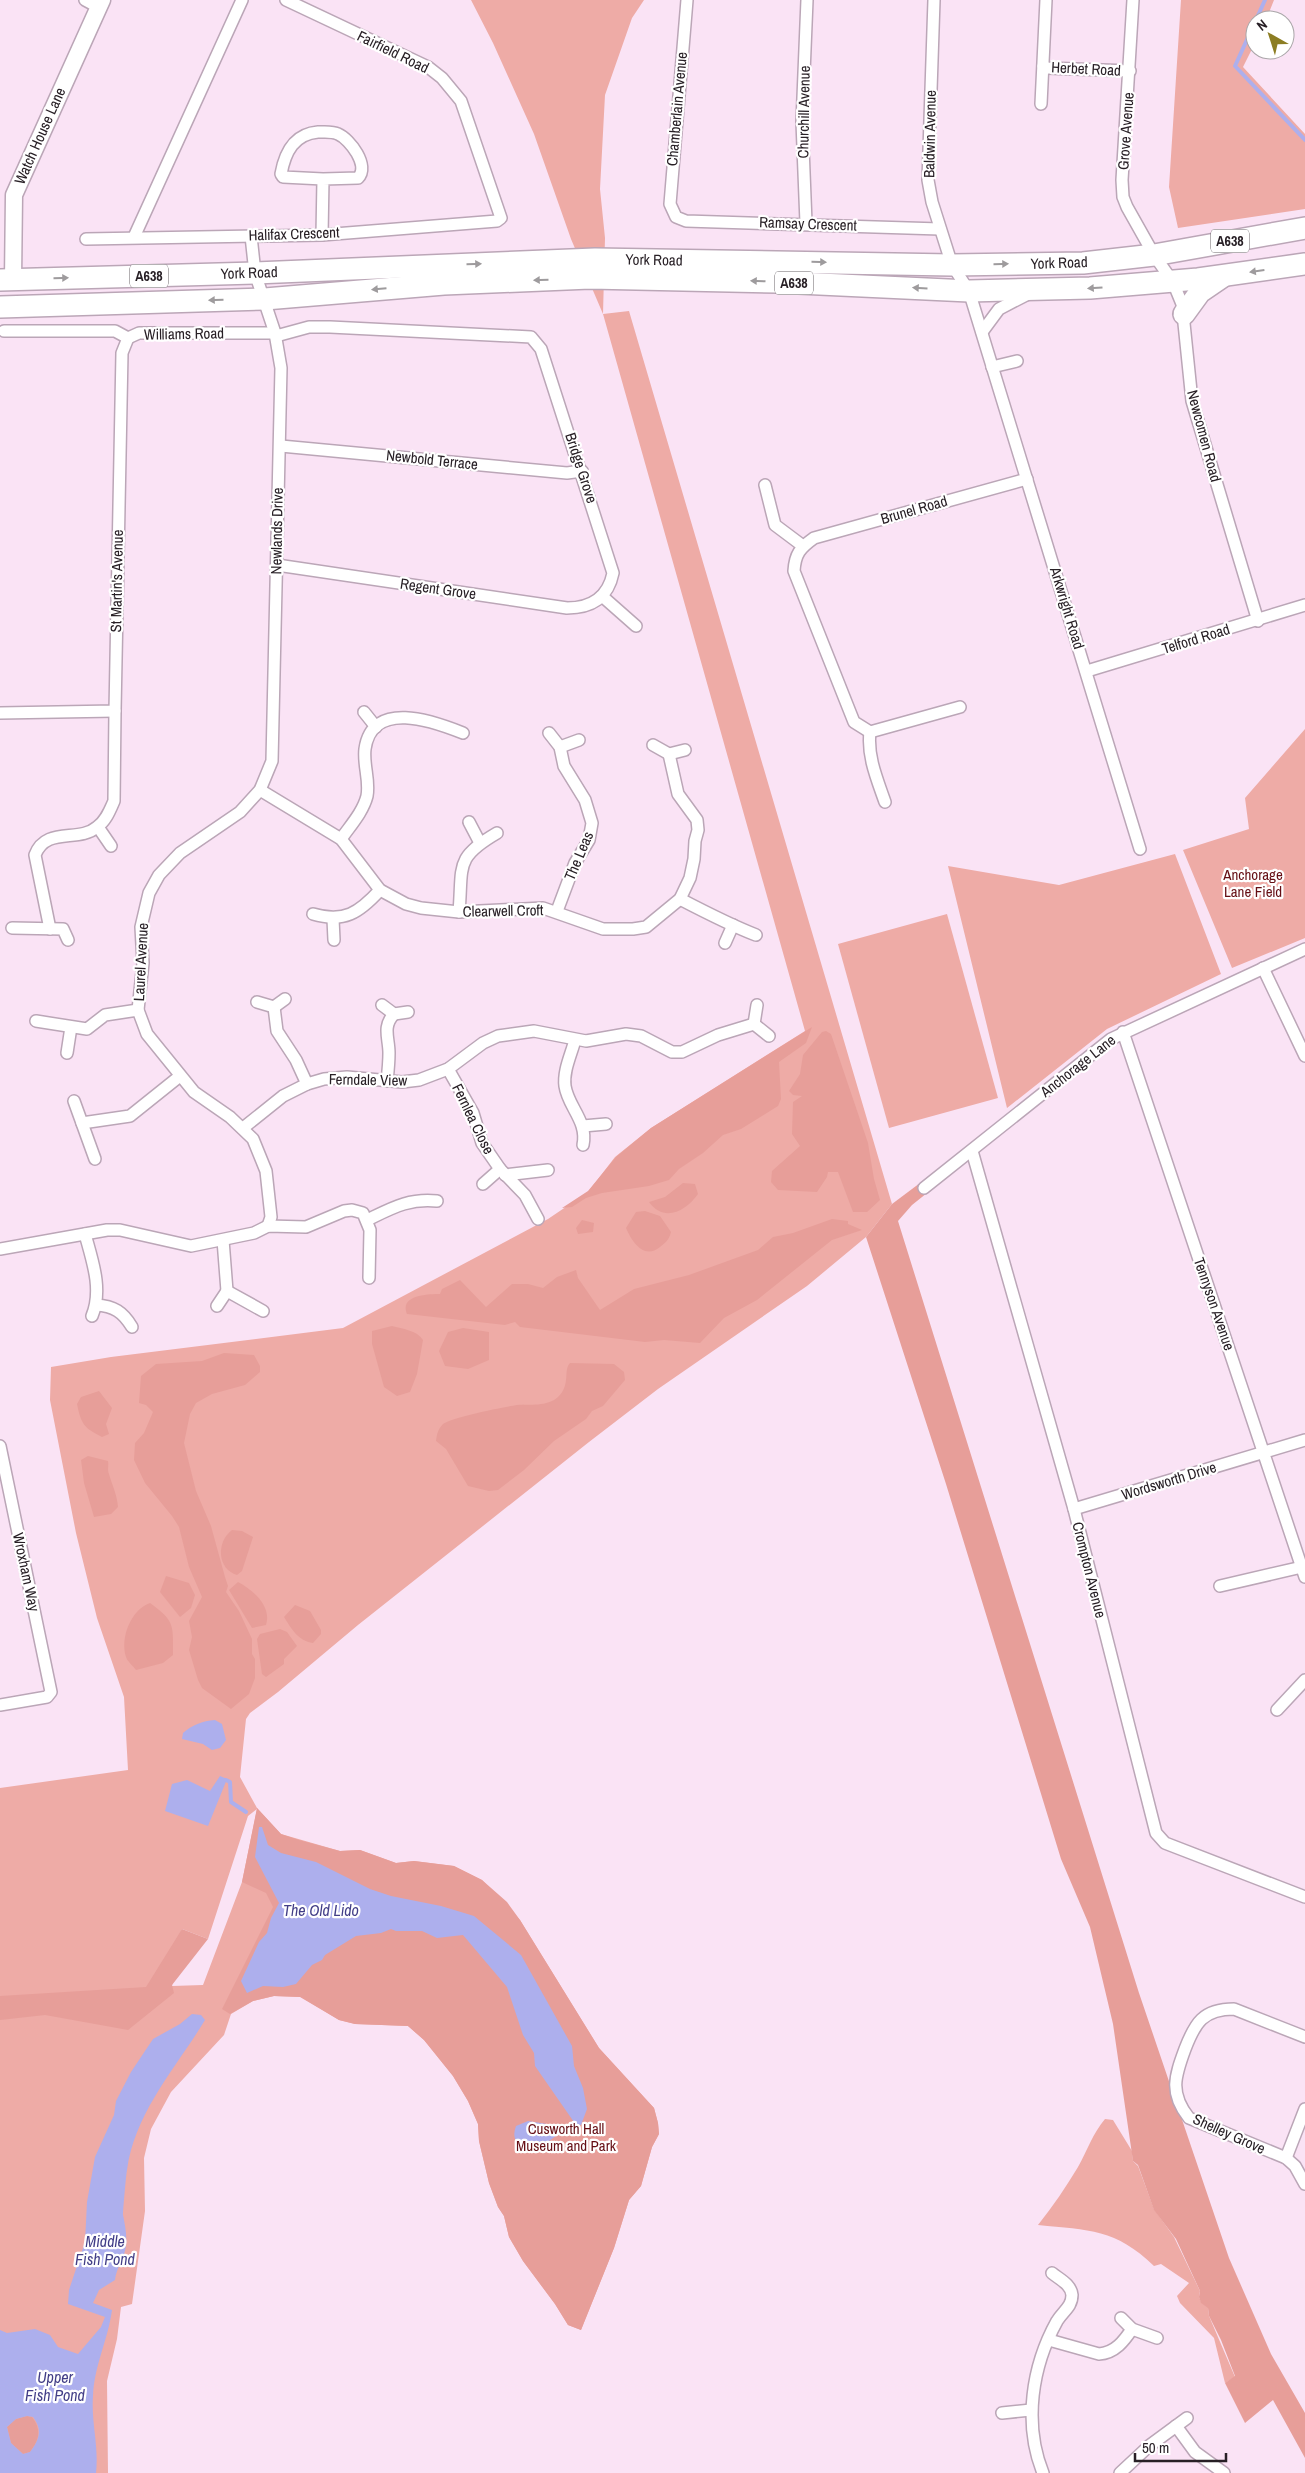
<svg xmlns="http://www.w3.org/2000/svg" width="1305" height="2473" font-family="'Archivo Narrow',sans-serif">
	<rect width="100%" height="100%" fill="#fae3f5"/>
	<g fill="#eeaba6" fill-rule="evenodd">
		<path d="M 471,0 L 644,0 L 632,18 L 605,95 L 600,189 L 605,238 L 603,314 L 629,311 L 892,1204 L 866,1237 L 807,1286 L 658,1389 L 589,1442 L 358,1625 L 278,1692 L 250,1713 L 246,1719 L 240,1777 L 257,1808 L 281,1834 L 340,1851 L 360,1850 L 396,1863 L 414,1861 L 454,1866 L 482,1880 L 520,1920 L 599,2048 L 654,2108 L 658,2123 L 659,2134 L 652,2147 L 641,2186 L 629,2200 L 614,2248 L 581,2330 L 568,2325 L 555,2304 L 523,2261 L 509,2237 L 504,2216 L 498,2207 L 489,2183 L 479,2141 L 478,2124 L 468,2101 L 453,2076 L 424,2040 L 408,2026 L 355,2024 L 339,2020 L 301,1997 L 274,1996 L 253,2001 L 231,2014 L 224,2035 L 171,2092 L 151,2129 L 144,2158 L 145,2211 L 132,2304 L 121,2307 L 117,2339 L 107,2381 L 108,2473 L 0,2473 L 0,1788 L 128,1770 L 124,1697 L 97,1618 L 76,1533 L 50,1400 L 51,1367 L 111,1357 L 343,1328 L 548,1219 L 588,1192 L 615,1157 L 651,1128 L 805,1031 L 603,314 L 571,239 L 534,134 L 493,43 ZM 257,1809 L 242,1882 L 203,1985 L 172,1986 L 182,1929 L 208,1939 L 248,1816 Z"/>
		<path d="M 1181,0 L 1274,0 L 1266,20 L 1255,20 L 1255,43 L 1243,67 L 1305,134 L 1305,209 L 1178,228 L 1169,187 Z"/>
		<path d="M 1305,729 L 1305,938 L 1232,968 L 1183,850 L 1249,829 L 1245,798 Z"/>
		<path d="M 1175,854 L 1221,974 L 1107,1029 L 1007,1108 L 948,866 L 1059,885 Z"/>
		<path d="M 947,914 L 998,1098 L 889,1128 L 838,944 Z"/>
		<path d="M 1105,2119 L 1113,2120 L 1132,2151 L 1133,2161 L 1138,2166 L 1154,2209 L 1174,2237 L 1200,2291 C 1198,2300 1201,2303 1208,2307 L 1209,2316 L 1235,2377 L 1225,2383 L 1214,2338 L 1180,2303 L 1177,2296 L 1189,2283 L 1161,2264 L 1154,2266 C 1116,2229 1089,2230 1038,2225 C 1053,2206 1066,2187 1078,2167 C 1087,2151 1093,2133 1105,2119 Z"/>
	</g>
	<g fill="#e79e99">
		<path d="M 812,1027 L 806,1043 L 779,1062 L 781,1099 L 778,1106 L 741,1129 L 723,1135 L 703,1153 L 679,1169 L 669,1180 L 649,1186 L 602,1193 L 586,1198 L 572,1207 L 562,1208 L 588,1191 L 616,1157 L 651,1128 Z"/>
		<path d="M 826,1031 L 831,1034 L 868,1143 L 874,1179 L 880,1200 L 867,1212 L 853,1212 L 838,1172 L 828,1172 L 827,1177 L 817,1192 L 778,1190 L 771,1182 L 772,1171 L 800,1146 L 792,1134 L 793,1102 L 802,1096 L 793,1095 L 789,1091 L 800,1074 L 803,1055 L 822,1032 Z"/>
		<path d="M 683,1183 L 695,1184 L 698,1194 C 686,1211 664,1223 649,1202 L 665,1197 Z"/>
		<path d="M 920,1183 L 927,1193 L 912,1205 L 898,1221 L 1139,1993 L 1229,2258 L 1271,2354 L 1305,2413 L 1305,2458 L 1273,2400 L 1245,2423 L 1225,2383 L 1235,2376 L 1221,2340 L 1209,2316 L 1208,2308 L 1201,2303 L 1199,2297 L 1200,2291 L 1176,2239 L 1154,2210 L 1138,2165 L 1133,2161 L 1113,2024 L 1090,1927 L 1061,1859 L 946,1484 L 866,1237 L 892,1204 Z"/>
		<path d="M 645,1211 L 660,1216 L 671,1232 C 669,1240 666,1242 660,1247 C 644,1260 632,1242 626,1228 L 636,1212 Z"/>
		<path d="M 832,1219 L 848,1221 L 848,1224 L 862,1230 L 832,1240 L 757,1300 L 724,1318 L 700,1343 L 664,1340 L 645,1342 L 520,1327 L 515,1322 L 505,1325 L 407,1314 C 399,1295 428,1294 440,1294 L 442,1289 L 460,1280 L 486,1307 L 512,1284 L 528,1284 L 543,1288 L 557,1277 L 576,1270 L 578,1278 L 600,1310 L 634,1289 L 689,1275 L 758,1250 L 773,1237 L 793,1233 Z"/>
		<path d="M 582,1220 L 594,1223 L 593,1232 L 578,1234 L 576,1228 Z"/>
		<path d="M 392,1326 C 402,1329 417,1330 423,1340 L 417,1374 L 410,1392 L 397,1396 L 384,1387 L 372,1344 L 372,1331 Z"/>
		<path d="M 463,1328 L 489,1332 L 489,1360 L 468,1369 L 445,1366 L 439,1351 L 448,1332 Z"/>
		<path d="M 224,1353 L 254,1355 L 260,1366 L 260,1372 L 245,1385 L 212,1394 L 196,1403 L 190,1414 L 184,1443 L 196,1491 L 211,1526 L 225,1577 L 228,1586 L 226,1592 L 239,1611 L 252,1639 L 252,1654 L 255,1659 L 255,1678 L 249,1694 L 231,1709 L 202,1688 L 198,1680 L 189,1650 L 192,1637 L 189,1621 L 202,1597 L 189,1567 L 179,1527 L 172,1516 L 145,1483 L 134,1460 L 135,1443 L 144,1433 L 153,1412 L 146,1405 L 139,1403 L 141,1376 L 156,1364 L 202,1361 Z"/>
		<path d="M 570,1363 L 614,1364 L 624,1372 L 625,1380 L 603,1406 L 592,1411 L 586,1419 L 554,1441 L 524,1470 L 498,1490 L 489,1491 L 468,1486 L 446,1449 L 436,1441 C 437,1434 438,1429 443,1424 C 452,1417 504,1407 517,1405 C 530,1404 547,1407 558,1397 C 571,1385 563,1370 570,1363 Z"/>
		<path d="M 99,1391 L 112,1408 L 106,1424 L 109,1434 L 102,1437 C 84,1428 81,1424 77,1404 L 81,1397 Z"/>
		<path d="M 88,1456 L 108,1461 C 109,1466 107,1469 109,1474 C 112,1485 117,1494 118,1507 L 111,1514 L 94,1517 L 84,1483 L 81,1460 Z"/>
		<path d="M 232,1530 L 242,1531 L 253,1537 L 242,1571 L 237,1575 C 217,1569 216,1542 232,1530 Z"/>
		<path d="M 166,1576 L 189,1583 L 195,1595 L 191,1608 L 180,1617 L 160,1592 Z"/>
		<path d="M 238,1582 C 253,1590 272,1606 266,1625 L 252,1628 L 229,1590 Z"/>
		<path d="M 150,1603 C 175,1621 173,1625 173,1655 L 163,1663 L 136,1670 C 133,1666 127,1661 126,1657 C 120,1637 131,1610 150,1603 Z"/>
		<path d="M 295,1605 L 310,1611 L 321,1630 L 321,1634 L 313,1643 C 298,1641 291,1628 284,1617 Z"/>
		<path d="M 280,1629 L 287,1632 L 297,1646 L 284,1659 L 284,1664 L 266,1677 L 262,1674 L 257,1639 L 260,1634 Z"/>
		<path d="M 257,1808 L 281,1834 L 299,1840 L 340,1851 L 360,1850 L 396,1863 L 414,1861 L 454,1866 L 482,1880 L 507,1902 L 520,1920 L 599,2048 L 654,2108 L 658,2123 L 659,2134 L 652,2147 L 641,2186 L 629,2200 L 614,2248 L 581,2330 L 568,2325 L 555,2304 L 523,2261 L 509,2237 L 504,2216 L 498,2207 L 489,2183 L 479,2141 L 478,2124 L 468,2101 L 453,2076 L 424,2040 L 408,2026 L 355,2024 L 339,2020 L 300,1997 L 274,1996 L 253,2001 L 230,2014 L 222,2009 L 273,1907 L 266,1893 L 242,1882 Z"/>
		<path d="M 182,1929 L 208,1939 L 172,1985 L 174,1993 L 128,2030 L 45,2015 L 0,2020 L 0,1996 L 146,1987 Z"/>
		<path d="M 27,2416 L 32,2417 C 42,2430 39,2440 30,2452 L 23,2454 L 11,2443 L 7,2427 L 16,2419 Z"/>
	</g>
	<g fill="#adafed" fill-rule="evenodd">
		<path d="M 215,1720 L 222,1724 L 226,1740 L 220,1748 L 212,1750 L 203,1744 L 182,1739 L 183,1733 C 192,1725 202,1721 215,1720 Z"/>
		<path d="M 220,1776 L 227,1779 L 208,1826 L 165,1811 L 172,1784 L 187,1780 L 210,1791 Z"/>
		<path d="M 259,1827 L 262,1827 L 268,1845 L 281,1853 L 316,1862 L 370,1889 L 391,1896 L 441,1906 L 474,1916 L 521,1955 L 572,2046 L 574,2066 L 583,2088 L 587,2109 L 581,2125 L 576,2125 L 535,2066 L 534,2053 L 523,2035 L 507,1987 L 463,1935 L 437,1938 L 422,1931 L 396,1931 L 391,1929 L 381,1933 L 356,1936 L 325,1955 L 322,1960 L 312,1965 L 296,1984 L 283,1987 L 263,1986 L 247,1993 L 241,1981 L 259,1942 L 267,1933 L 271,1918 L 279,1903 L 255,1857 Z"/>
		<path d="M 192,2014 L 201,2015 L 205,2020 C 176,2068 135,2112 127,2170 C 126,2175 123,2211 123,2215 C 125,2225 127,2234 126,2245 C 125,2258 116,2268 115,2280 L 99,2290 L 93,2303 L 112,2310 C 108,2340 94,2366 93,2396 C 91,2422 99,2447 96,2473 L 0,2473 L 0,2330 L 7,2333 L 35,2329 L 50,2335 L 58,2347 L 78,2354 L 101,2327 L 105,2317 L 68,2304 L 69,2290 L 85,2242 L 87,2202 L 95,2157 L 114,2115 L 116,2101 L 131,2072 L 153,2039 L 180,2024 ZM 27,2416 L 33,2417 C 43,2430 39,2440 30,2452 L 23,2454 L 11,2443 L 7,2427 L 16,2419 Z"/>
		<path d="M 528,2121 L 553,2125 L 560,2133 L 549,2141 L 525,2150 C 515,2143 512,2137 516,2126 Z"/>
	</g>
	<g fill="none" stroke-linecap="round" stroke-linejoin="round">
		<g stroke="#adafed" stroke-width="4">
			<path d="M 1256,20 L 1265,0"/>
			<path d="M 1255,22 L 1235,66 L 1305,140"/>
			<path d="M 226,1780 L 230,1782 L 231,1802 L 246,1812"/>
		</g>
		<g stroke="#bba6b7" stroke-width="14">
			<g id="street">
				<path d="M 85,0 L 98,7"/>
				<path d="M 687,0 L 670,204 L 676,217 L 686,221 L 940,229"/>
				<path d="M 934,0 L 928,180 L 932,202 L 952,265 L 969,291 L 1140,849"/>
				<path d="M 1133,0 L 1122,180 L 1123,197 L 1127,207 L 1154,255 L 1173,282 L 1182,304 L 1192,401 L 1258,621"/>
				<path d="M 1043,66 L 1047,68 L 1130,71"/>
				<path d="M 1041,104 L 1046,0"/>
				<path d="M 806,223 L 802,122 L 807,0"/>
				<path d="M 322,235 L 323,179 L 283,177 L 281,174 C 285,152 294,134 318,132 C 325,132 332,131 338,134 C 350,139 370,166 358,178 L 323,179"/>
				<path d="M 251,236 L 255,273 L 275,333 L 281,368 L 272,761 L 260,790 L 240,812 L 180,853 L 159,875 L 149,893 L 141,927 L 143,963 L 138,1010 L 147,1034 L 194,1092 L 230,1117 L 253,1139 L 266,1171 L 271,1217 L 268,1226"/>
				<path d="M 134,237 L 242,0"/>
				<path d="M 86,239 L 322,235 L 497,221 L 501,218 L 461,101 L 442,78 L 428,67 L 286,0"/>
				<path d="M 4,331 L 115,331 L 128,338"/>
				<path d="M 982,332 L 999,309 L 1028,294"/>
				<path d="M 276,336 L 309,327 L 330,327 L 531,337 L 541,349 L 613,573 C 608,598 591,608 567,608 L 277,565"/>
				<path d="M 128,338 L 139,333 L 275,333"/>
				<path d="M 992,367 L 1017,361"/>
				<path d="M 281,446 L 567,473 L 582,471"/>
				<path d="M 765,485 L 775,525 L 803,546"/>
				<path d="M 602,596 L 636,626"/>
				<path d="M 1087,671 L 1305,605"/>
				<path d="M 960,707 L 870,732 L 854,722 L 794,571 C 795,554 800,548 814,538 L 1027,479"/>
				<path d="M 364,712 L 376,727"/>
				<path d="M 0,713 L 115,711 L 122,353 L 128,338"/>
				<path d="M 870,732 C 867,756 877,779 885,802"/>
				<path d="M 549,733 L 560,747 L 564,766 L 585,800 L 592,823 L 589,840 L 575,863 L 557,911"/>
				<path d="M 653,745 L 669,754 L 685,750"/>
				<path d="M 560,747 L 579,740"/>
				<path d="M 260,790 L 341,839 L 380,890 L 406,904 L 421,908 L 459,912 L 543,908 L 603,929 L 633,929 L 646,927 L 680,899 L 690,878 L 694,859 L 695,841 L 698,830 L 697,820 L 678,794 L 669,754"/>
				<path d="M 469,822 L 480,843"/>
				<path d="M 98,827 L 111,846"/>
				<path d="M 341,839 C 350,826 363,812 367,796 C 370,780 363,765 365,749 C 372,699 433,721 463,733"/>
				<path d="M 680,899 C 705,912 730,925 756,935"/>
				<path d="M 459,912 C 463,866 454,858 497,833"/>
				<path d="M 313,914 C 344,923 359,913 380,890"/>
				<path d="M 333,919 L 334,940"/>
				<path d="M 12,928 L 63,929 L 68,940"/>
				<path d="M 50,929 L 35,855 C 46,826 79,843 97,827 C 106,821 110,810 114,801 L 115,711"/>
				<path d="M 725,943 L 733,925"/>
				<path d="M 1263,968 L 1305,1056"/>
				<path d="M 257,1002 L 274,1007 L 285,999"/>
				<path d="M 382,1005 L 394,1014 L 408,1012"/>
				<path d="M 757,1005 L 754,1024 L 769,1036"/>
				<path d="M 274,1007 L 277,1031 L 296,1060 L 307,1084"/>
				<path d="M 36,1021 L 87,1029 L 105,1015 L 138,1010"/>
				<path d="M 1123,1032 L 1305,1577"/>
				<path d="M 575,1040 C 571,1055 563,1071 565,1086 C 568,1107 588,1121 583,1145"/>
				<path d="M 67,1053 L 71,1027"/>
				<path d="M 448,1069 L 473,1113 L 482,1143 L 500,1169 L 525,1195 L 538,1219"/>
				<path d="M 387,1081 C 388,1072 389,1062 389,1053 C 389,1038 382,1027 394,1014"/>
				<path d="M 74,1101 L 95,1159"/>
				<path d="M 82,1123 L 130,1116 L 180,1076"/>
				<path d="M 583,1126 L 606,1124"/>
				<path d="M 243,1128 L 283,1096 L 307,1084 L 324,1079 L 347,1077 L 402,1082 L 419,1080 L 448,1069 L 483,1043 L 498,1036 L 534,1031 L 586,1041 L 626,1034 L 641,1036 L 672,1052 L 682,1052 L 718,1035 L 754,1024"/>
				<path d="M 972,1151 L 1074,1509 L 1156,1833 L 1165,1843 L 1305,1897"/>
				<path d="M 505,1175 L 548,1170"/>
				<path d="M 483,1184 L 500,1169"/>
				<path d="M 924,1188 L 1111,1039 L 1305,949"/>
				<path d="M 367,1220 C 392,1208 409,1198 437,1201"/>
				<path d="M 85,1234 C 92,1260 103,1289 92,1316"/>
				<path d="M 223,1240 L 227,1291"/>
				<path d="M 0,1249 L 107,1230 L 120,1230 L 191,1246 L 254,1233 L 268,1226 L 306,1227 L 344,1211 L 352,1210 L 363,1213 L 370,1230 L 369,1278"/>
				<path d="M 96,1305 C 114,1306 123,1312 132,1327"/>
				<path d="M 217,1306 L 227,1291 L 263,1311"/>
				<path d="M 0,1446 L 51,1692 L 47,1697 L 0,1705"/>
				<path d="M 1074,1509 L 1305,1440"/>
				<path d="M 1220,1586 L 1302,1567"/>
				<path d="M 1277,1710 L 1305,1680"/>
				<path d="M 1305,2037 L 1234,2009 C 1203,2009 1195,2023 1185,2049 C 1175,2076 1169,2093 1189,2118 L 1286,2158 L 1295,2166 L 1305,2184"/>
				<path d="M 1286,2158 L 1305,2109"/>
				<path d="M 1121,2318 L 1132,2329 L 1157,2338"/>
				<path d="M 1049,2340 L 1099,2354 C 1115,2353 1124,2341 1132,2329"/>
				<path d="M 1002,2413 L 1031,2410"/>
				<path d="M 1176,2426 L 1195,2452 L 1224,2473"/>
				<path d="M 1043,2473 C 1023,2423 1032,2366 1057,2321 C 1063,2311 1072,2307 1072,2295 C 1071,2284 1059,2279 1052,2273"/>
				<path d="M 1120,2473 L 1149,2446 L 1187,2418"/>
			</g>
		</g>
		<g stroke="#bba6b7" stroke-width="19">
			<path id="secondary" d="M 13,280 L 14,195 L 102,0"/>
		</g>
		<g stroke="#bba6b7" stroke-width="24">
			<g id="highway">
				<path d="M 0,280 L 255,273 L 595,259 L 952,265 L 1083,263 L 1154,255 L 1305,228"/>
				<path d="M 0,307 L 265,299 L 444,284 L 590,278 L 777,282 L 969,291 L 1090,288 L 1198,279 L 1305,264"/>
				<path d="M 1184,314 L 1200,292 L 1222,277"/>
			</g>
		</g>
		<use href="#street" stroke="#fff" stroke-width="11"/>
		<use href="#secondary" stroke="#fff" stroke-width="16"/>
		<use href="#highway" stroke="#fff" stroke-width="21"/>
	</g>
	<defs><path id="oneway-solid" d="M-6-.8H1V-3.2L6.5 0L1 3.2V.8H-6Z" transform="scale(1.25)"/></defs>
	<g fill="#9e9b9d">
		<use href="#oneway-solid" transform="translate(819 262) rotate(1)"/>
		<use href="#oneway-solid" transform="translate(474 264) rotate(-2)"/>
		<use href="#oneway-solid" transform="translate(1001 264) rotate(-1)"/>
		<use href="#oneway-solid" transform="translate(1257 271) rotate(172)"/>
		<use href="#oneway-solid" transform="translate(61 278) rotate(-1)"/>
		<use href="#oneway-solid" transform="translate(541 280) rotate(178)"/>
		<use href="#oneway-solid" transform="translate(758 281) rotate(-178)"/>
		<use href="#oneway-solid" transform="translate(920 288) rotate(-177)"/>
		<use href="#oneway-solid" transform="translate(1095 288) rotate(176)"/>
		<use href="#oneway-solid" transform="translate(379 289) rotate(175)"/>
		<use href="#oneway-solid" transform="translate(216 300) rotate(178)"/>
	</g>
	<g text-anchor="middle" stroke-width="4.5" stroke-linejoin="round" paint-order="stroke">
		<g fill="#fff" stroke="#686367" stroke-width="1">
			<rect x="1211" y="229.5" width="38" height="23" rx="4"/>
			<rect x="130" y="264.5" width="38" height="23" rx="4"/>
			<rect x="775" y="271.5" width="38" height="23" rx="4"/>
		</g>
		<g font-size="14" font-weight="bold" fill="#282026">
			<text x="1230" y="246">A638</text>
			<text x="149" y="281">A638</text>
			<text x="794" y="288">A638</text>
		</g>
		<g font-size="15" fill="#282026" stroke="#fff">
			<text transform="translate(393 52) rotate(26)" y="5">Fairfield Road</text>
			<text transform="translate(1086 69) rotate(3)" y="5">Herbet Road</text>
			<text transform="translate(677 109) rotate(-85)" y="5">Chamberlain Avenue</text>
			<text transform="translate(804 112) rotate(-89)" y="5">Churchill Avenue</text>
			<text transform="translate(1126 131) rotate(-86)" y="5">Grove Avenue</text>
			<text transform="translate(930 134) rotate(-89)" y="5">Baldwin Avenue</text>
			<text transform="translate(40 136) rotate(-66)" y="5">Watch House Lane</text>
			<text transform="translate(808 224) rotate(2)" y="5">Ramsay Crescent</text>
			<text transform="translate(294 234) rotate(-2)" y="5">Halifax Crescent</text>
			<text transform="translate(654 260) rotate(1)" y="5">York Road</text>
			<text transform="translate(1059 263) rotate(-2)" y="5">York Road</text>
			<text transform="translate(249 273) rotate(-2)" y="5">York Road</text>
			<text transform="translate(184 334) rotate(-1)" y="5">Williams Road</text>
			<text transform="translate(1204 436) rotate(75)" y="5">Newcomen Road</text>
			<text transform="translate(432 460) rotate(6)" y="5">Newbold Terrace</text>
			<text transform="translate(581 468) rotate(72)" y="5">Bridge Grove</text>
			<text transform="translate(914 510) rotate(-16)" y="5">Brunel Road</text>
			<text transform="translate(277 531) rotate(-89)" y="5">Newlands Drive</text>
			<text transform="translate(117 581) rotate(-89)" y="5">St Martin's Avenue</text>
			<text transform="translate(438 589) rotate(8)" y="5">Regent Grove</text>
			<text transform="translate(1067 608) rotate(73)" y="5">Arkwright Road</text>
			<text transform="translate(1196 639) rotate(-17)" y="5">Telford Road</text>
			<text transform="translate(579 856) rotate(-67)" y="5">The Leas</text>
			<text transform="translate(503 911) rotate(-1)" y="5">Clearwell Croft</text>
			<text transform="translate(141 962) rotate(-87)" y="5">Laurel Avenue</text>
			<text transform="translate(1078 1066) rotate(-38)" y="5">Anchorage Lane</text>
			<text transform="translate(368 1080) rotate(1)" y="5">Ferndale View</text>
			<text transform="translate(473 1119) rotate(64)" y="5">Fernlea Close</text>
			<text transform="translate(1214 1304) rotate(71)" y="5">Tennyson Avenue</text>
			<text transform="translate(1169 1481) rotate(-17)" y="5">Wordsworth Drive</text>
			<text transform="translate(1089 1570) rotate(76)" y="5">Crompton Avenue</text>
			<text transform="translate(26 1572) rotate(78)" y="5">Wroxham Way</text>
			<text transform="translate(1229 2134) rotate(24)" y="5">Shelley Grove</text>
		</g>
		<g font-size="15" fill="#650e14" stroke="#fff">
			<text x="1253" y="880">Anchorage<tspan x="1253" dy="17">Lane Field</tspan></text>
			<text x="566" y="2134">Cusworth Hall<tspan x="566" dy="17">Museum and Park</tspan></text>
		</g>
		<g font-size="16" font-style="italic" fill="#423e87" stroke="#fff">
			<text x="321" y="1916">The Old Lido</text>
			<text x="105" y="2247">Middle<tspan x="105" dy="18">Fish Pond</tspan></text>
			<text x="55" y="2383">Upper<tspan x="55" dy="18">Fish Pond</tspan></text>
		</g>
	</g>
	<g transform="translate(1270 35) rotate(321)"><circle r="24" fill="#ffffff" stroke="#a9a6a8"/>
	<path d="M0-4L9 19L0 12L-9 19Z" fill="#8c7d23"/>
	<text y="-8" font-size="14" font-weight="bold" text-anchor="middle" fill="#282026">N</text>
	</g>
	<path d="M1135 2453v8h91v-8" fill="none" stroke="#282026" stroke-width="2.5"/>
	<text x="1142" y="2453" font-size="15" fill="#282026" stroke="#ffffff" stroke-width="4" paint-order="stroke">50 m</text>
</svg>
